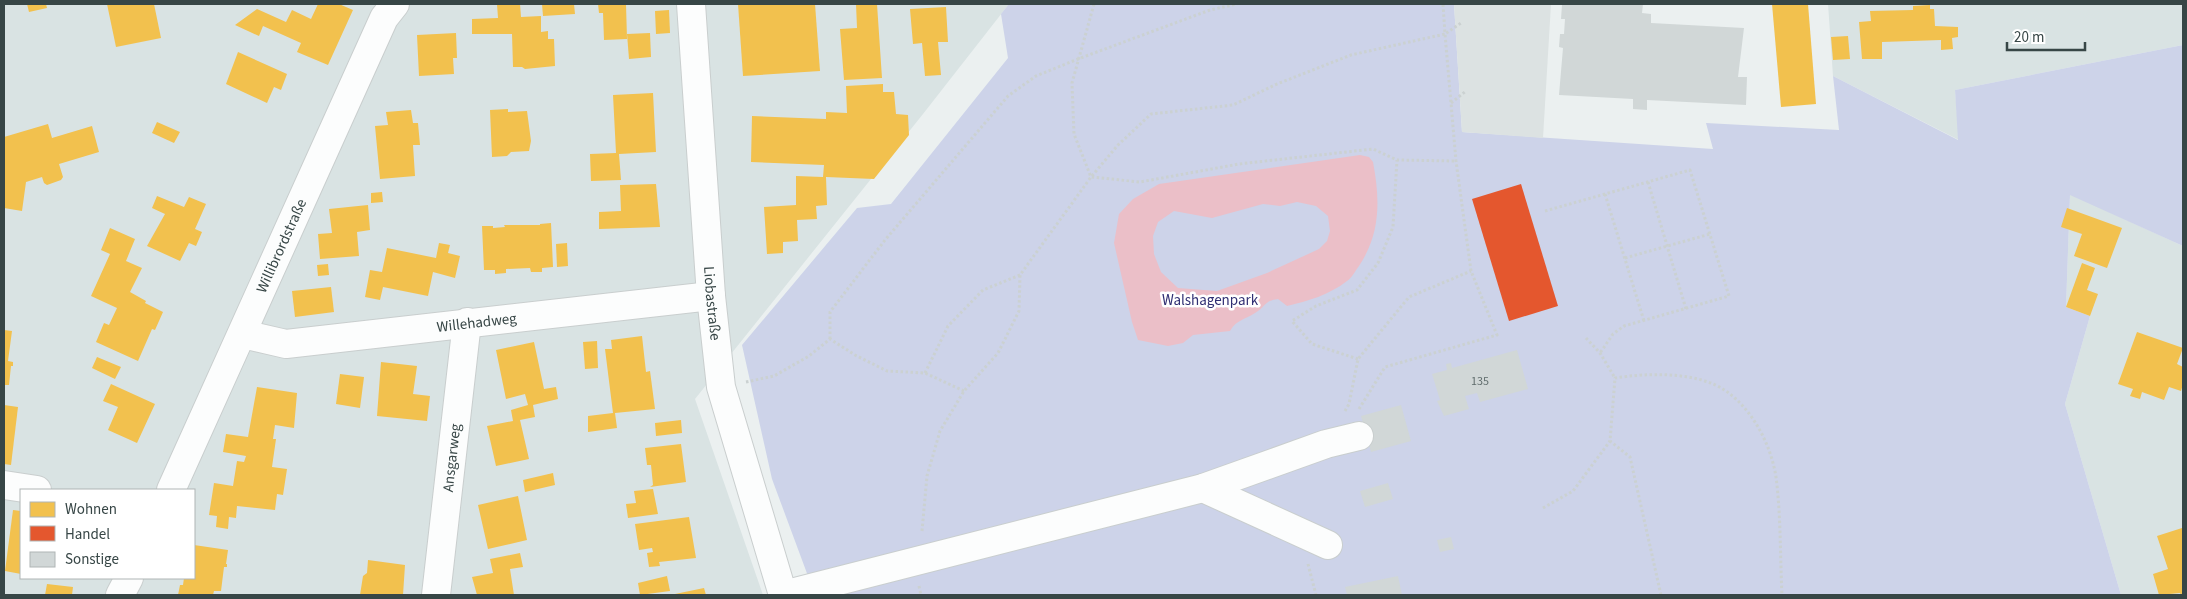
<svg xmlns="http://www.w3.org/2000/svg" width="2187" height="599" font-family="'Source Sans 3',sans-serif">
	<rect width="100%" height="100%" fill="#ebf0f0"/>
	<g fill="#d9e3e3" fill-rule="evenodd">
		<path d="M 4,4 L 1009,4 L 923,114 L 695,399 L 763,595 L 4,595 ZM 21,490 L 194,490 L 194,578 L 21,578 Z"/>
		<path d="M 1828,4 L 2183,4 L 2183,45 L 1955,90 L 1959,140 L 1833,76 Z"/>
		<path d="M 2070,194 L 2183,246 L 2183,595 L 2121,595 L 2065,404 L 2090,316 L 2066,307 Z"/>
	</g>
	<path fill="#cdd3e9" d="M 1009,4 L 1454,4 L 1462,132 L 1713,149 L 1706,123 L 1839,130 L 1833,76 L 1958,140 L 1955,90 L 2183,45 L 2183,246 L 2070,195 L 2066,307 L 2090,316 L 2065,404 L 2121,595 L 815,595 L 772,479 L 742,345 L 857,208 L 891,204 L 1008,58 L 1001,14 Z"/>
	<path fill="#dce2e2" d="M 1454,4 L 1551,4 L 1543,138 L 1462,132 Z"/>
	<path fill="#ebbfc8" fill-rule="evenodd" d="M 1360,155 L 1369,157 L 1373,162 C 1380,199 1381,233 1359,266 C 1355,271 1352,278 1347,281 C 1329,295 1308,301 1287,306 L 1278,299 C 1263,301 1266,307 1255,313 C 1245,320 1237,319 1230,331 L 1193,335 L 1183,343 L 1168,346 L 1138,340 L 1132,322 L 1114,243 L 1119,214 L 1133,199 L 1159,184 ZM 1297,202 L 1316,206 L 1328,216 L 1330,231 L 1327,241 L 1319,249 L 1267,273 L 1217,291 L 1178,288 L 1161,272 L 1154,254 L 1153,236 L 1158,222 L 1174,211 L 1212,218 L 1263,204 L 1280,206 Z"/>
	<g fill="#f2c14e">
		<path d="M 27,4 L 46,4 L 47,8 L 29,12 Z"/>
		<path d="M 107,4 L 154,4 L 161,38 L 116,47 Z"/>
		<path d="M 318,4 L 339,4 L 353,10 L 328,65 L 297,52 L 301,43 L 263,26 L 259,36 L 235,25 L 257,9 L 286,22 L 292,10 L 311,19 Z"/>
		<path d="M 497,4 L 520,4 L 521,17 L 541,16 L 541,32 L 548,31 L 548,39 L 554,39 L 555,66 L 525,69 L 522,67 L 513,67 L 512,34 L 472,34 L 472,19 L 498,18 Z"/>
		<path d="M 542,4 L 574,4 L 575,14 L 543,16 Z"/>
		<path d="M 598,4 L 626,4 L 627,39 L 604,40 L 603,13 L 599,13 Z"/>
		<path d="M 738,4 L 815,4 L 820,71 L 743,76 Z"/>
		<path d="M 856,4 L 877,4 L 882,78 L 844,80 L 840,29 L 857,28 Z"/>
		<path d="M 1772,4 L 1808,4 L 1816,104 L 1781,107 Z"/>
		<path d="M 1930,5 L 1930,9 L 1934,9 L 1935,26 L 1958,27 L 1958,37 L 1952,38 L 1953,49 L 1941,50 L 1941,40 L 1882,42 L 1882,59 L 1862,59 L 1859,22 L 1871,21 L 1870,11 L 1913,10 L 1913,6 Z"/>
		<path d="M 946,7 L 948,42 L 938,42 L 941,75 L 925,76 L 922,43 L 913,44 L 910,9 Z"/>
		<path d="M 669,10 L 670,33 L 656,34 L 655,11 Z"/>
		<path d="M 456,33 L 457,58 L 453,58 L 454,74 L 419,76 L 417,35 Z"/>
		<path d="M 650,33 L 651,57 L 629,59 L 627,34 Z"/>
		<path d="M 1848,36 L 1850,59 L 1833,60 L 1831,37 Z"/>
		<path d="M 238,52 L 287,74 L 281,90 L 274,87 L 267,103 L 226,84 Z"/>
		<path d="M 883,84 L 883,92 L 894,92 L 896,114 L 908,115 L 909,135 L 874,179 L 826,177 L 827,205 L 816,206 L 817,219 L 797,220 L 798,241 L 783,242 L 783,253 L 767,254 L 764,207 L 796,205 L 796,176 L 823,177 L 824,165 L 751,162 L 752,116 L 826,119 L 826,112 L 847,113 L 846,86 Z"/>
		<path d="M 653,93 L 656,152 L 619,154 L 621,180 L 591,181 L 590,154 L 616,153 L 613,95 Z"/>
		<path d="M 508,109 L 508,112 L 527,111 L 531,141 L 529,151 L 511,152 L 507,156 L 492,157 L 490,110 Z"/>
		<path d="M 411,110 L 413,123 L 418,123 L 420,145 L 413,145 L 415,176 L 380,179 L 375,126 L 388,125 L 386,112 Z"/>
		<path d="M 157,122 L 180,132 L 174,143 L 152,133 Z"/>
		<path d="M 48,124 L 52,138 L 92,126 L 99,152 L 59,164 L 63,177 L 61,180 L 47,185 L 44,183 L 42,177 L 26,182 L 22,211 L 4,208 L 4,137 Z"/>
		<path d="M 656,184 L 660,227 L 599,229 L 599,212 L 621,211 L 620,185 Z"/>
		<path d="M 382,192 L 383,202 L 371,203 L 371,193 Z"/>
		<path d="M 157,196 L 184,207 L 189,197 L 206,204 L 195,229 L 202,232 L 196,246 L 189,243 L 180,261 L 147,246 L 165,214 L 152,208 Z"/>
		<path d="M 368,205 L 370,230 L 357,232 L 359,256 L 320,259 L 318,234 L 332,233 L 329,209 Z"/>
		<path d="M 2067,208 L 2122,228 L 2107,268 L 2074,256 L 2082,234 L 2061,227 Z"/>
		<path d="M 551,223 L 553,267 L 542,268 L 542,272 L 531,272 L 530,268 L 506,269 L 506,273 L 495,274 L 495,270 L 484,270 L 482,226 L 493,226 L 493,228 L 505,227 L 504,225 L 540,225 L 540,224 Z"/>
		<path d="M 110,228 L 135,239 L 126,261 L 142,268 L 130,292 L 146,301 L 145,303 L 163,312 L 155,330 L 152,329 L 138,361 L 96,342 L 104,323 L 109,325 L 117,308 L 91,296 L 110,254 L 101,250 Z"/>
		<path d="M 439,243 L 450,245 L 448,253 L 460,256 L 455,278 L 433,272 L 428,296 L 383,287 L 380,300 L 365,297 L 370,270 L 382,272 L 387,248 L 436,258 Z"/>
		<path d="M 567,243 L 568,266 L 557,267 L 556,244 Z"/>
		<path d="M 2082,263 L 2095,268 L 2087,290 L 2098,294 L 2090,316 L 2066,307 Z"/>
		<path d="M 328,264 L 329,275 L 318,276 L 317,265 Z"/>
		<path d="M 331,287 L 334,312 L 295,317 L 292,291 Z"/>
		<path d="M 4,330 L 12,331 L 8,361 L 13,362 L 13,366 L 11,366 L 9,385 L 4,385 Z"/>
		<path d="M 2137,332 L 2183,348 L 2177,364 L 2183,367 L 2183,384 L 2181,391 L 2169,387 L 2164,400 L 2142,392 L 2140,399 L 2130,396 L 2133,389 L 2118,384 Z"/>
		<path d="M 642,336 L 646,372 L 650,371 L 655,409 L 615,413 L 617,428 L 588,432 L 588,416 L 613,413 L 605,349 L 612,349 L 611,340 Z"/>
		<path d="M 597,341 L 598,368 L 585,369 L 583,342 Z"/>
		<path d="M 534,342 L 544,389 L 556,387 L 558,399 L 533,405 L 535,417 L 520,420 L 529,459 L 496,466 L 487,426 L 513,421 L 511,410 L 528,405 L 525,394 L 506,399 L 496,350 Z"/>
		<path d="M 97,357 L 121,367 L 115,379 L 92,368 Z"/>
		<path d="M 381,362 L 417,366 L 413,394 L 430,396 L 427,421 L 377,416 Z"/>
		<path d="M 340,374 L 364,377 L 360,408 L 336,404 Z"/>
		<path d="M 111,384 L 155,404 L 137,443 L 108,430 L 118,407 L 103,401 Z"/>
		<path d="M 257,387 L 297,393 L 294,428 L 275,425 L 273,439 L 276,439 L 272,467 L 287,469 L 283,495 L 277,494 L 275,510 L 237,506 L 236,518 L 229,517 L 228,529 L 216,527 L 217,516 L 209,515 L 214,483 L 233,486 L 237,461 L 244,462 L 246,456 L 223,452 L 226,434 L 248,437 Z"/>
		<path d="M 4,405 L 18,407 L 11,465 L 4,464 Z"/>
		<path d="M 681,420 L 682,433 L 656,436 L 655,423 Z"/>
		<path d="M 681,444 L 686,482 L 650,487 L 653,485 L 651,465 L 647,465 L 645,448 Z"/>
		<path d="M 553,473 L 555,485 L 525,492 L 523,480 Z"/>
		<path d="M 653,489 L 658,514 L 628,518 L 626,504 L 636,503 L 634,491 Z"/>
		<path d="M 518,496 L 527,540 L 488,549 L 478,505 Z"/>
		<path d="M 13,510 L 21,511 L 21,574 L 5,571 Z"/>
		<path d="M 689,517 L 696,558 L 659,562 L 660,566 L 649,567 L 647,553 L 653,552 L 652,548 L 639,550 L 635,524 Z"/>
		<path d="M 2182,528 L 2183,595 L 2181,595 L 2180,593 L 2159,595 L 2153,574 L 2168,569 L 2157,536 Z"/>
		<path d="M 194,545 L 228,550 L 226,564 L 227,564 L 227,567 L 224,567 L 221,591 L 214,591 L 213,595 L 178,595 L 180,585 L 183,585 L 184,578 L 194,578 Z"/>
		<path d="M 520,553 L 523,567 L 510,569 L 514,595 L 477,595 L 472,577 L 493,573 L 490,559 Z"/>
		<path d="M 368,560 L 405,565 L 403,595 L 360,595 L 363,576 L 367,573 Z"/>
		<path d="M 667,576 L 670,591 L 640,595 L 638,583 Z"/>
		<path d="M 47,584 L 73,587 L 72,595 L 45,595 Z"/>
		<path d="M 704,588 L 706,595 L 676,595 L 675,594 Z"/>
	</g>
	<path fill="#e4572e" d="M 1521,184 L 1558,306 L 1509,321 L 1472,199 Z"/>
	<g fill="#d1d7d7">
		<path d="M 1566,4 L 1643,4 L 1642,13 L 1651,14 L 1651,23 L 1744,28 L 1738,77 L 1747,77 L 1746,105 L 1647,100 L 1647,110 L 1633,109 L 1633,99 L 1559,95 L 1563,48 L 1559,47 L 1560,34 L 1564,34 L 1565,19 L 1561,19 L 1562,5 Z"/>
		<path d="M 1517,350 L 1528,389 L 1480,402 L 1477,393 L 1465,396 L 1469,409 L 1444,416 L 1437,401 L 1440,400 L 1432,374 L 1447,370 L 1446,364 L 1451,363 L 1452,368 Z"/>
		<path d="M 1401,405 L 1411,441 L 1371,452 L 1361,416 Z"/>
		<path d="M 1388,483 L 1393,499 L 1365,507 L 1360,491 Z"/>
		<path d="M 1451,537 L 1454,549 L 1440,552 L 1437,540 Z"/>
		<path d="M 1398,576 L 1402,595 L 1347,595 L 1345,587 Z"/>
	</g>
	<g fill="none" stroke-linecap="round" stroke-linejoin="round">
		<g stroke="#c9cece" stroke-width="30">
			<g id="minor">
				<path id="s1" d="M 691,4 L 711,296 L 721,387 L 783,595"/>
				<path id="s2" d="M 243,334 L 286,344 L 711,296"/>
				<path d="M 4,485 L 37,490"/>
				<path d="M 1203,488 L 1328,545"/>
				<path id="s3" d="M 171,490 L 384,18 L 395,4"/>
				<path d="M 120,595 L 129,578"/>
				<path id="s4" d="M 436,595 L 467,322"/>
				<path d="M 783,595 L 1203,488 L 1326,444 L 1359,436"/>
			</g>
		</g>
		<g stroke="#cbd1d1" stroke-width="3" stroke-dasharray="2.5 2.5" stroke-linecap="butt">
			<path d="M 1094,4 L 1072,83 L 1074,134 L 1091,177 L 1140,182 L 1239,164 L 1373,149 L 1397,160 L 1456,161"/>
			<path d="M 1451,103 L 1466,91"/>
			<path d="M 1648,182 L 1686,309"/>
			<path d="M 1605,194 L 1644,321"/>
			<path d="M 1545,211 L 1690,170 L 1729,296 L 1624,326 L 1613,334 L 1600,353"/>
			<path d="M 1625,258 L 1710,234"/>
			<path d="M 1586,338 L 1600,353 L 1615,378"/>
			<path d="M 830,339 L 830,312 L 885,240 L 1008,96 L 1036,76 L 1078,59 L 1210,10 L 1237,4"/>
			<path d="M 1358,359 L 1312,344 L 1292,321 L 1316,306 L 1357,290 L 1378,263 L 1393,227 L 1397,160"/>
			<path d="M 925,373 L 948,326 L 983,290 L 1020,275"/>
			<path d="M 746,382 L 774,376 L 809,356 L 830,339 L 855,355 L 887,371 L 925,373 L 964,391"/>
			<path d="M 1359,409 L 1385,367 L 1497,335 L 1471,271 L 1456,161 L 1445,34 L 1461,23"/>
			<path d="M 1345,411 L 1349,404 L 1358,359 L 1409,297 L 1471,271"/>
			<path d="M 1543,508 L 1573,491 L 1610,441"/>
			<path d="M 922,531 L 927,476 L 940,431 L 964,391 L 998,353 L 1019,311 L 1020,275 L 1091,177 L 1118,145 L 1151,114 L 1233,105 L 1277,84 L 1351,55 L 1445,34 L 1443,4"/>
			<path d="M 1308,564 L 1316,595"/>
			<path d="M 919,586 L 921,595"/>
			<path d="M 1661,595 L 1630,457 L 1610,441 L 1615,378 C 1647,373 1697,371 1726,391 C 1753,410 1771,445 1776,477 C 1781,516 1780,556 1782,595"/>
		</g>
		<use href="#minor" stroke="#fcfdfd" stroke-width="28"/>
	</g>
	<g text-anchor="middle" stroke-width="5" stroke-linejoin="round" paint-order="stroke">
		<g font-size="12" fill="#5f6c6c">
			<text x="1480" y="385">135</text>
		</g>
		<g font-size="15" fill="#374646" stroke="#fff">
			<text dy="5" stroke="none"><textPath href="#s3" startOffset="268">Willibrordstraße</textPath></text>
			<text dy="5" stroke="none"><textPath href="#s1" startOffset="300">Liobastraße</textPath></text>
			<text dy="5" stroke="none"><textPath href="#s2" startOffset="236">Willehadweg</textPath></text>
			<text dy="5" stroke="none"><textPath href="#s4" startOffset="138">Ansgarweg</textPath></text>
		</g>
		<g font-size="15" fill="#302f73" stroke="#fff">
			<text x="1210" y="305">Walshagenpark</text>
		</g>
	</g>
	<rect width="2187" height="599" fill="none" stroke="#374646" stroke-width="10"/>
	<rect x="20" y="489" width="175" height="90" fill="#ffffff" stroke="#afb5b5"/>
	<rect x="30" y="502" width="25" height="15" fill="#f2c14e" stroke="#afb5b5"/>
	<text x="65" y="514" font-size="15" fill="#374646">Wohnen</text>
	<rect x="30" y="526" width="25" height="15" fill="#e4572e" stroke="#afb5b5"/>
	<text x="65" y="539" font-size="15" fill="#374646">Handel</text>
	<rect x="30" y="552" width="25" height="15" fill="#d1d7d7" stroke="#afb5b5"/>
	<text x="65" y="564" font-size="15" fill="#374646">Sonstige</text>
	<path d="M2007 42v8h78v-8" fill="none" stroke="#374646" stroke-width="2.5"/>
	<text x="2014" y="42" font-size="15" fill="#374646" stroke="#ffffff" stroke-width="4" paint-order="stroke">20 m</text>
</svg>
